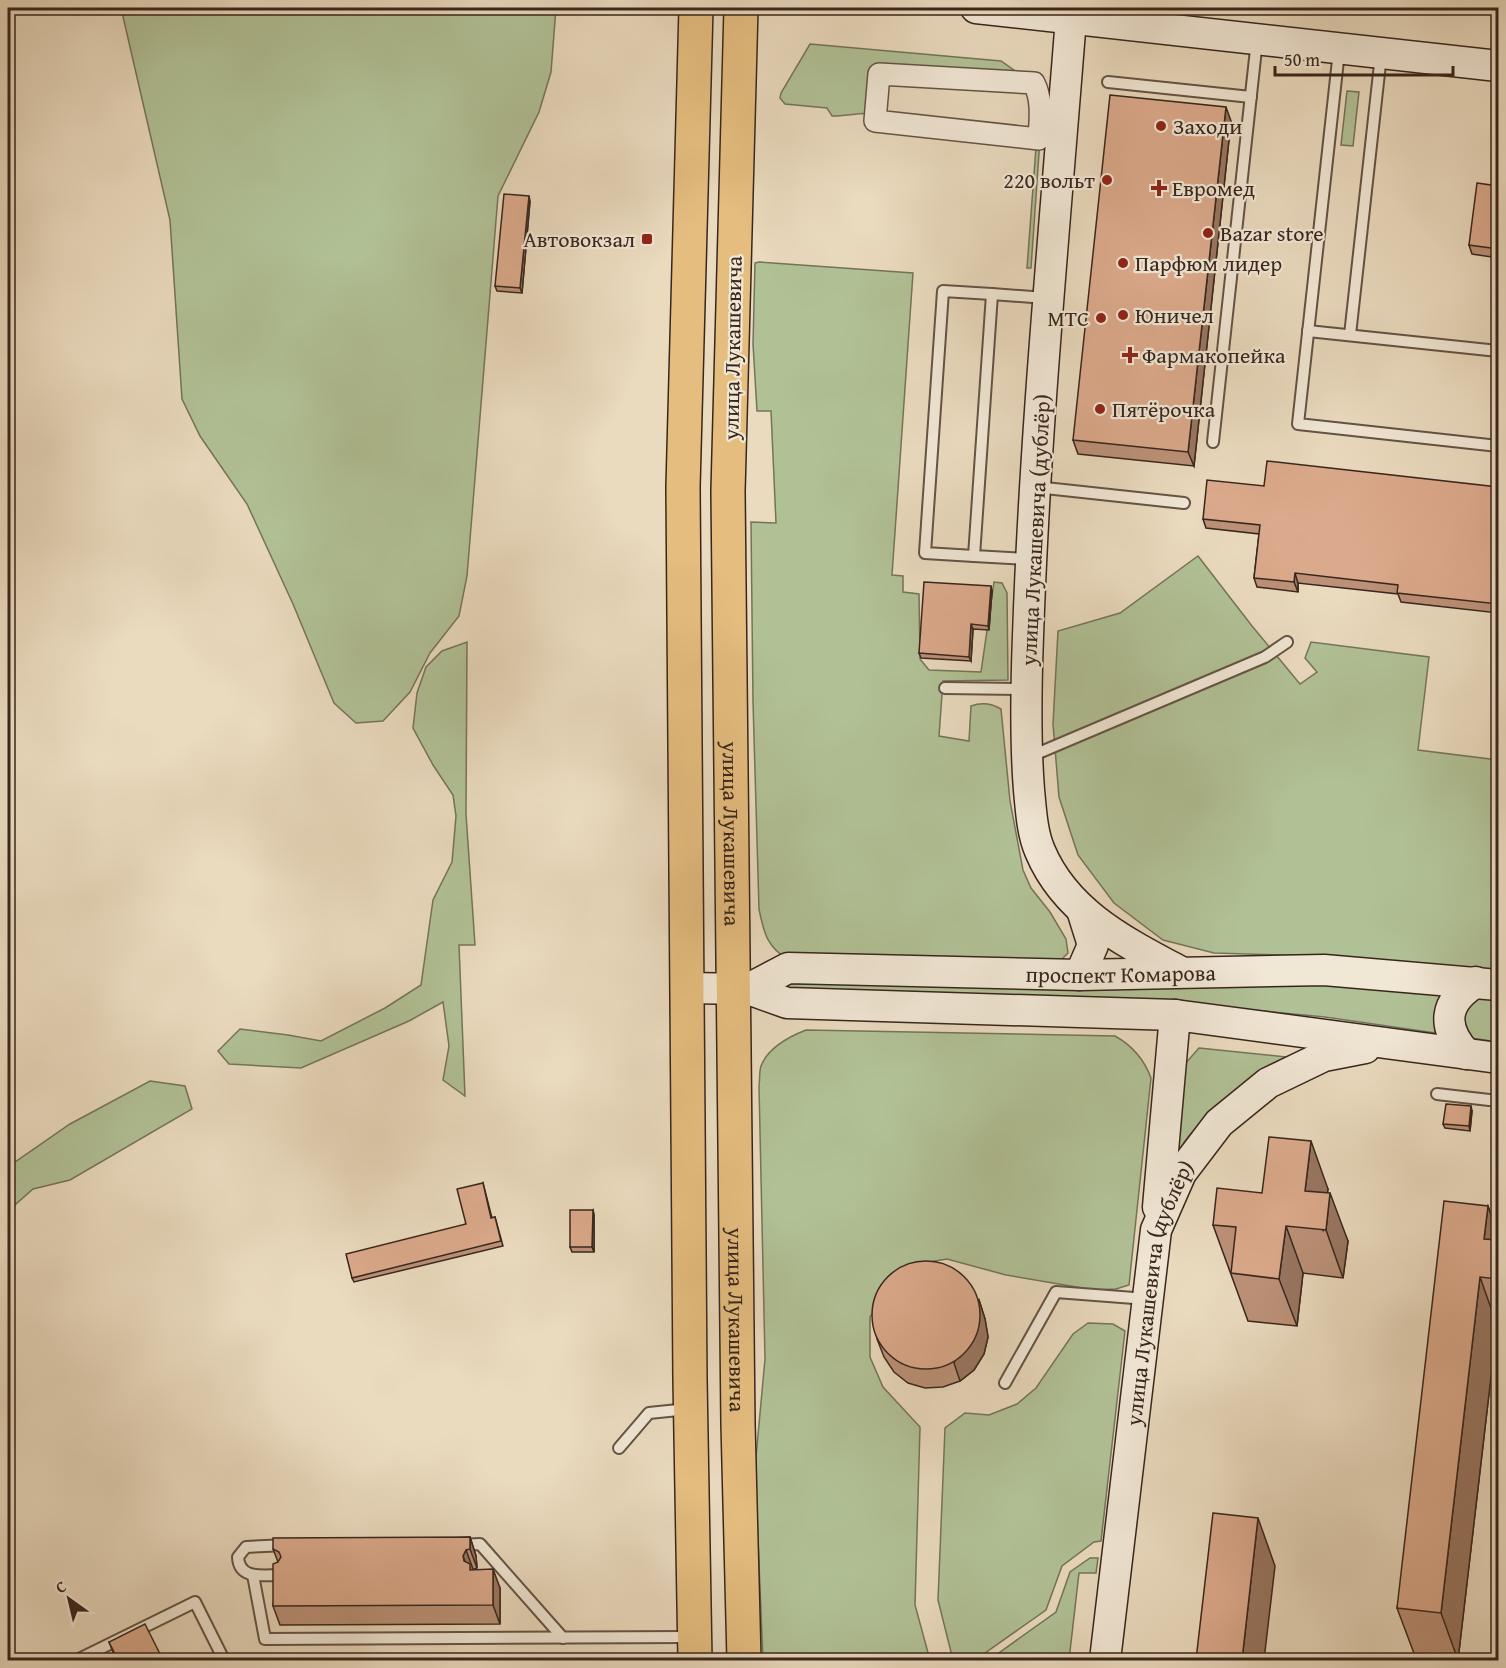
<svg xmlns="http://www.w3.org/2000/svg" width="1506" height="1668" font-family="'Gentium Book Plus',serif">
	<rect width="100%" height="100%" fill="#eadabe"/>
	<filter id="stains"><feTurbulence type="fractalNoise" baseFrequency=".00333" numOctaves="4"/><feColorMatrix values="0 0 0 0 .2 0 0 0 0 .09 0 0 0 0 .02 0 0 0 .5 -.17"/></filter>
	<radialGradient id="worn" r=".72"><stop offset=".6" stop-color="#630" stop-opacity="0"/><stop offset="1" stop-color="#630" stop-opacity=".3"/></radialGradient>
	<g fill="#b1c196" stroke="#74745a" stroke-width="1.5">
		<path d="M 121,8 L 556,8 L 551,72 L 539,112 L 498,196 L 467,576 L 459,616 L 430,653 L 410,692 L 383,721 L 356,723 L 334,703 L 293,604 L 247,504 L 200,436 L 182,399 L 170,220 Z"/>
		<path d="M 810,44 L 1001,61 L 1021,75 L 879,74 L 875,114 C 860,112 848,116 832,116 L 827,108 L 785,104 L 780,98 L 781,93 Z"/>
		<path d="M 1347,91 L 1359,92 L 1353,146 L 1341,145 Z"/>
		<path d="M 1042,110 L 1031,268 L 1027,268 L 1037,134 Z"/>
		<path d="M 759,262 L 913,273 L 892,575 L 903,576 L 903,592 L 919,594 L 920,659 L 929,670 L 981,672 L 994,582 L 1002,583 L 1007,593 L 1008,680 L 943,681 L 939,736 L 969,741 L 971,706 C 982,702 991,703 1001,709 L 1010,801 L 1023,870 L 1031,888 L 1050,912 L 1066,939 L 1068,953 L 1060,961 L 790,961 C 767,947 764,934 759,909 L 753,702 L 751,522 L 776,523 L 771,411 L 757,411 L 753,344 L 755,263 Z"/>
		<path d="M 1198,556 L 1252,626 L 1300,684 L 1317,672 L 1305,658 L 1311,642 L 1429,657 L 1418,750 L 1498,760 L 1498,971 L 1349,957 L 1214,953 L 1163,940 L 1114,903 L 1078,855 L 1059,797 L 1053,724 L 1058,631 L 1120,613 Z"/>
		<path d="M 467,642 L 466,814 L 475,945 L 459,945 L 465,1096 L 443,1080 L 449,1046 L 443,1002 L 409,1021 L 301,1068 L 229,1064 L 218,1051 L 240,1029 L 288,1035 L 321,1041 L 385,1008 L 421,985 L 433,900 L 452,862 L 456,816 L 453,795 L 433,765 L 413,728 L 417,693 L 426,667 L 442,651 Z"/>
		<path d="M 1320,983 L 1498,998 L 1498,1042 L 1325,1017 L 1160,1001 L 785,992 L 785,984 Z"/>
		<path d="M 806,1030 L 1115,1036 C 1133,1046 1144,1059 1151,1078 L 1129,1285 L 1116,1289 L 1094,1290 L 1006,1275 L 947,1259 L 917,1264 L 891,1286 L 870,1317 L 870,1357 L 883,1387 L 920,1427 L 915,1605 L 930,1660 L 763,1660 L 755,1468 L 765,1359 L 759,1086 C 760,1080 759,1072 761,1066 C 768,1048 788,1037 806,1030 Z"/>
		<path d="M 1199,1048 L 1305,1059 C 1268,1080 1194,1113 1178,1154 L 1173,1148 L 1184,1065 Z"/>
		<path d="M 150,1081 L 185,1086 L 192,1109 L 70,1180 L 33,1189 L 8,1211 L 8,1167 L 70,1124 Z"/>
		<path d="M 1088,1323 L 1113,1324 L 1125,1331 L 1101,1541 L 1094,1542 L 1062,1566 L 1046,1610 L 975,1660 L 953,1660 L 938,1600 L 945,1428 L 965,1413 L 989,1415 L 1017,1404 L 1036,1388 L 1073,1334 Z"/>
		<path d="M 1090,1558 L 1098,1558 L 1096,1573 L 1079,1573 L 1069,1660 L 989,1660 L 1056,1612 L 1070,1572 Z"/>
	</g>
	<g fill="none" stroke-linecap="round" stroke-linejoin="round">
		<g stroke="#645345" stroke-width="14">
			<g id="lane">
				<path d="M 1339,51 L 1298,424 L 1498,446"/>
				<path d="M 1108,82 L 1251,97"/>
				<path d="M 1308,331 L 1498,351"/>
				<path d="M 1350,335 L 1381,55"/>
				<path d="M 1213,442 L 1257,40"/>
				<path d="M 1036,487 L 1184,503"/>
				<path d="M 974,556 L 925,553 L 943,291 L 992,294"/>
				<path d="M 1029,559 L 974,556 L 992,294 L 1046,298"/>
				<path d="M 945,688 L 1026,689"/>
				<path d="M 1029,757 L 1265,657 L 1287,642"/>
				<path d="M 1437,1094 L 1498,1101"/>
				<path d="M 1005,1383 L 1056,1292 L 1147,1299"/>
				<path d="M 619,1448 L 649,1413 L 688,1409"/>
				<path d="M 459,1545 L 480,1544 L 563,1638"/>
				<path d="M 253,1575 L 265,1639 L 692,1637"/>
				<path d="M 280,1575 C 263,1575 239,1580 238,1557 L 246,1547 L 287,1545"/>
				<path d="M 77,1660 L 195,1602 L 224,1660"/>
			</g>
		</g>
		<g stroke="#645345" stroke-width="24">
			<path id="street" d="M 879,74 L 1034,83 C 1043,101 1040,120 1039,139 L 875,121 Z"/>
		</g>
		<g stroke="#38261d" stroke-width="33">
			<g id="secondary">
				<path d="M 976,8 L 1498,66"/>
				<path d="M 1071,18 C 1055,224 1035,430 1028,636 C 1026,688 1025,739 1029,790 C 1031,810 1032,833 1040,851 C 1066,913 1125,942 1181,972"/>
				<path d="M 1080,975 L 1093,945 L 1082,910"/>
				<path d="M 687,988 L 748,989 L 787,1003 L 1175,1015 L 1498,1058"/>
				<path id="s1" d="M 748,989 L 788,968 L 1080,975 L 1324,970 L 1498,985"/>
				<path d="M 1466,1054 C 1441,1026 1444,1002 1476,982"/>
				<path d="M 1158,1207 L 1175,1015"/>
				<path id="s2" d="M 1105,1660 L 1156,1230 L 1181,1173 L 1219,1123 L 1268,1083 L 1324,1056 L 1365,1048"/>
			</g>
		</g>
		<g stroke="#38261d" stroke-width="36">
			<g id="primary">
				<path id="s3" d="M 741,8 L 728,491 L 738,1424 L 744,1660"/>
				<path d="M 695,1660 L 690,1379 L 683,487 L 696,8"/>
			</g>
		</g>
		<use href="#lane" stroke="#f1e7d5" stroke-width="10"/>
		<use href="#street" stroke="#f1e7d5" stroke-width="21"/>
		<use href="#secondary" stroke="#f1e7d5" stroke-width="30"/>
		<use href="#primary" stroke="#e5bd7f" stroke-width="33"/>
	</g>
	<g fill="#bc9178" stroke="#38261d" stroke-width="1.5">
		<path d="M 1231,121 L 1194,466 L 1078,454 L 1073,440 Z"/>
		<path d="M 1498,186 L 1498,258 L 1472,254 L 1469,245 Z"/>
		<path d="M 530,201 L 522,293 L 497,291 L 495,286 Z"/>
		<path d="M 1264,486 L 1498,487 L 1498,613 L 1401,602 L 1398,594 L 1298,583 L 1298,592 L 1257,587 L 1254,578 L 1259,534 L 1206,528 L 1203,519 Z"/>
		<path d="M 992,591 L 989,630 L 973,629 L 971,661 L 921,658 L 919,653 Z"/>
		<path d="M 1472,1111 L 1470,1131 L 1445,1128 L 1443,1124 Z"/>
		<path d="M 483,1183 L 492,1218 L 495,1217 L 503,1246 L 354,1282 L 352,1278 L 466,1224 Z"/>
		<path d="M 1328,1189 L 1327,1193 L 1348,1241 L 1343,1278 L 1303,1273 L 1297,1326 L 1248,1321 L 1213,1225 L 1262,1193 Z"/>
		<path d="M 1488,1206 L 1498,1236 L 1498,1325 L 1497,1325 L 1458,1660 L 1415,1656 L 1397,1608 Z"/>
		<path d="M 593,1210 L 594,1215 L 594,1252 L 572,1252 L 570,1247 Z"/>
		<path d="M 979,1300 L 985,1319 L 988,1337 L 984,1354 L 974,1370 L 960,1381 L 943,1387 L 925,1388 L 908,1383 L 894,1372 L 884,1357 L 877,1339 Z"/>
		<path d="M 470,1537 L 476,1556 L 477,1568 L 472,1570 L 500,1588 L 500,1624 L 280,1625 L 273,1606 L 278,1562 L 273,1549 Z"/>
		<path d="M 109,1642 L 163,1660 L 116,1660 Z"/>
	</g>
	<g fill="#997661" stroke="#38261d" stroke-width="1.5">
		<path d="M 1226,107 L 1231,121 L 1194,466 L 1188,452 Z"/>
		<path d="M 529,196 L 530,201 L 522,293 L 520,288 Z"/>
		<path d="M 1295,573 L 1298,583 L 1298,592 L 1294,582 Z"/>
		<path d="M 991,586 L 992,591 L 989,630 L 988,626 Z"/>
		<path d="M 971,624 L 973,629 L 971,661 L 969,657 Z"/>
		<path d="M 1471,1106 L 1472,1111 L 1470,1131 L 1469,1126 Z"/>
		<path d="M 1311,1141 L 1328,1189 L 1323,1230 L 1305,1191 Z"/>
		<path d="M 1330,1193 L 1348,1241 L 1343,1278 L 1326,1230 Z"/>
		<path d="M 1488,1206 L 1498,1236 L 1498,1278 L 1484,1239 Z"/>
		<path d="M 593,1210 L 594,1215 L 594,1252 L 592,1247 Z"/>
		<path d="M 1286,1226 L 1303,1273 L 1297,1326 L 1279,1279 Z"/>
		<path d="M 1480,1277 L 1497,1325 L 1458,1660 L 1441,1613 Z"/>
		<path d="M 979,1300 L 985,1319 L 988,1337 L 984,1354 L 974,1370 L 960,1381 L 954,1363 Z"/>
		<path d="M 1258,1518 L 1275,1566 L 1264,1660 L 1242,1660 Z"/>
		<path d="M 470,1537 L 476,1556 L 477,1568 L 470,1549 Z"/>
		<path d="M 466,1550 L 473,1569 L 470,1575 L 463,1556 Z"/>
		<path d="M 493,1569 L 500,1588 L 500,1624 L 493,1605 Z"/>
	</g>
	<g fill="#dba98b" stroke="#38261d" stroke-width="1.5">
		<path d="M 1110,95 L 1226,107 L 1188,452 L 1073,440 Z"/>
		<path d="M 1477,183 L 1498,186 L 1498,249 L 1469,245 Z"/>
		<path d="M 504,194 L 529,196 L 520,288 L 495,286 Z"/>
		<path d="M 1267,461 L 1498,487 L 1498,604 L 1397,593 L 1398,585 L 1295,573 L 1294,582 L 1254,578 L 1260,525 L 1203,519 L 1207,480 L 1264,486 Z"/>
		<path d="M 924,582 L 991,586 L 988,626 L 971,624 L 969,657 L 919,653 Z"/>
		<path d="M 1446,1104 L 1471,1106 L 1469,1126 L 1443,1124 Z"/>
		<path d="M 1269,1137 L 1311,1141 L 1305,1191 L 1330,1193 L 1326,1230 L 1286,1226 L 1279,1279 L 1231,1273 L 1236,1227 L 1213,1225 L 1217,1188 L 1262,1193 Z"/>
		<path d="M 483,1183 L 491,1218 L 495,1217 L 501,1241 L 352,1278 L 346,1254 L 466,1224 L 457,1189 Z"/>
		<path d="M 1444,1201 L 1488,1206 L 1484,1239 L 1498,1240 L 1498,1279 L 1480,1277 L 1441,1613 L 1397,1608 Z"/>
		<path d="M 570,1210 L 593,1210 L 592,1247 L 570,1247 Z"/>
		<circle cx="926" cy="1315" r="54"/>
		<path d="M 1213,1513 L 1258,1518 L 1242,1660 L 1196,1660 Z"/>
		<path d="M 470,1537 L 470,1549 L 466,1550 L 463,1556 L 464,1561 L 470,1564 L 470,1570 L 493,1569 L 493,1605 L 273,1606 L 273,1564 L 278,1562 L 281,1557 L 279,1552 L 273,1549 L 273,1538 Z"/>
		<path d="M 145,1624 L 163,1660 L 118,1660 L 109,1642 Z"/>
		<path d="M 190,1657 L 192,1660 L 183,1660 Z"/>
	</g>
	<g fill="#8f2418" stroke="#f1e7d5" stroke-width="2">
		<circle cx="1161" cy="126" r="6"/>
		<circle cx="1107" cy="180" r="6"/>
		<path d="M1156 179h6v6h6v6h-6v6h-6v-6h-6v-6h6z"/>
		<circle cx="1208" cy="233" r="6"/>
		<rect x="641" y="233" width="12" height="12" rx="3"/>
		<circle cx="1123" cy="263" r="6"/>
		<circle cx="1123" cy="315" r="6"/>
		<circle cx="1101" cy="318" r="6"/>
		<path d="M1127 346h6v6h6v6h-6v6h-6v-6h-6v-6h6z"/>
		<circle cx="1100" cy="409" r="6"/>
	</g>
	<g text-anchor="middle" stroke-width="4.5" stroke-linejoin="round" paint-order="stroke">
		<g font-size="22" fill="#38261d" stroke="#f1e7d5" text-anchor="start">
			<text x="1173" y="134">Заходи</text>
			<text x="1095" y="188" text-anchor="end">220 вольт</text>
			<text x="1172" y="196">Евромед</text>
			<text x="1220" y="241">Bazar store</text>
			<text x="635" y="247" text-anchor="end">Автовокзал</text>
			<text x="1135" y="271">Парфюм лидер</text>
			<text x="1135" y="323">Юничел</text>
			<text x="1089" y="326" text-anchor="end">МТС</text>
			<text x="1142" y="363">Фармакопейка</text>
			<text x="1112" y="417">Пятёрочка</text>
		</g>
		<g font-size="22" fill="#38261d" stroke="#f1e7d5">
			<text transform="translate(732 348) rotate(-89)" y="8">улица Лукашевича</text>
			<text transform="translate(1035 530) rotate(-87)" y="8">улица Лукашевича (дублёр)</text>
			<text dy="8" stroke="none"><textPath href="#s3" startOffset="826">улица Лукашевича</textPath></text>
			<text dy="8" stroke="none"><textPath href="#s1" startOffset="378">проспект Комарова</textPath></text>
			<text dy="8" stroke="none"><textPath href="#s2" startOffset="372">улица Лукашевича (дублёр)</textPath></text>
			<text dy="8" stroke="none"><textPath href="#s3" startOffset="1312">улица Лукашевича</textPath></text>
		</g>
	</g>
	<rect width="1506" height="1668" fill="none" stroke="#eadabe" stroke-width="30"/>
	<rect x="9" y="9" width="1488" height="1650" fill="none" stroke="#38261d" stroke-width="3"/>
	<rect x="15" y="15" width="1476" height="1638" fill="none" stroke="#38261d" stroke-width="1.5"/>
	<g transform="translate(69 1599) rotate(326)" stroke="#f1e7d5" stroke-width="4.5" paint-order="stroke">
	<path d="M0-4.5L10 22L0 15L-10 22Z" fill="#38261d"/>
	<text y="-9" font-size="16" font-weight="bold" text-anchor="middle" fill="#38261d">С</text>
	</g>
	<path d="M1275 66v9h178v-9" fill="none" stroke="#38261d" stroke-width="3"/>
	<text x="1284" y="66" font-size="18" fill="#38261d" stroke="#f1e7d5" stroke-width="4.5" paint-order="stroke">50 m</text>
	<rect width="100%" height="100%" filter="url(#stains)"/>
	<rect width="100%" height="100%" fill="url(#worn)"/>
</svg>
